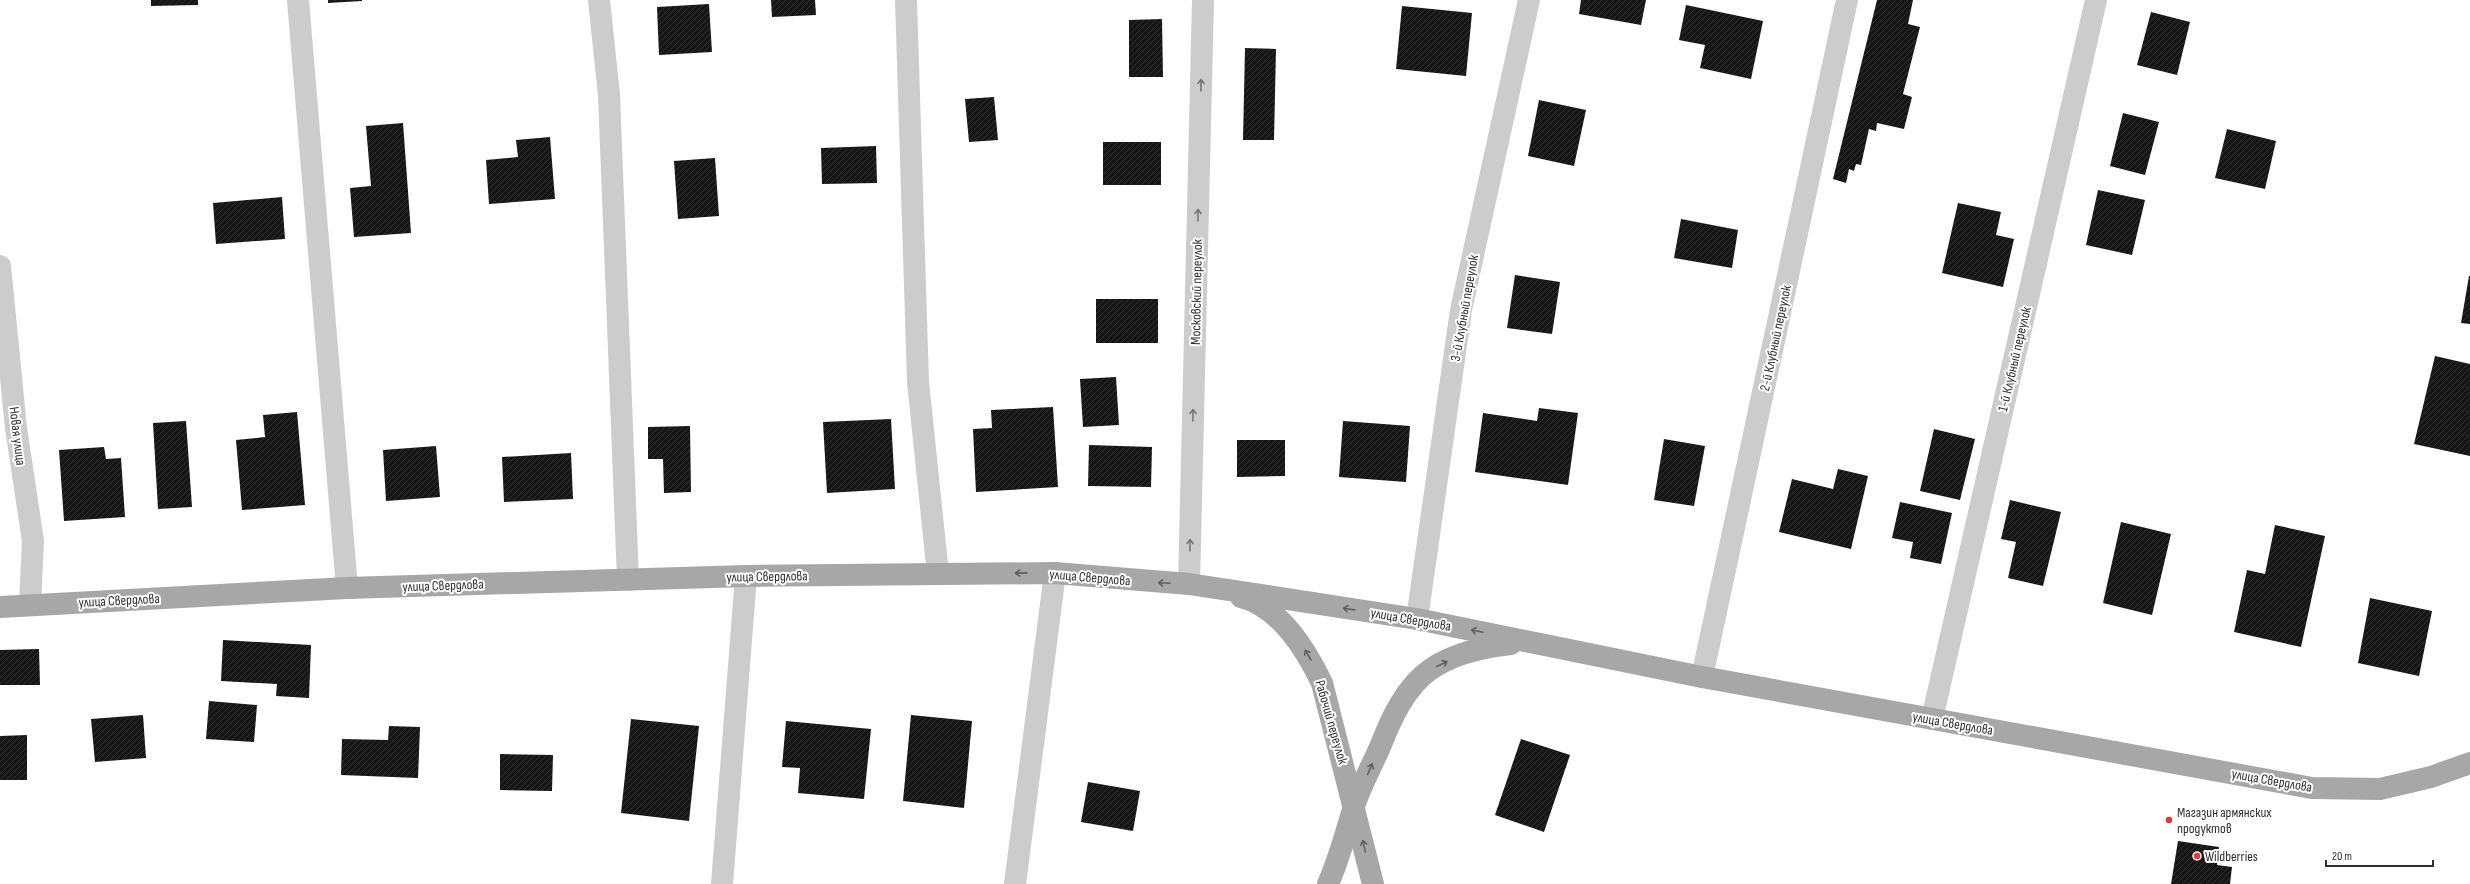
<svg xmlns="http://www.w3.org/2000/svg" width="2470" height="884" font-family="'Sofia Sans Condensed',sans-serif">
	<defs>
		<pattern id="building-hatch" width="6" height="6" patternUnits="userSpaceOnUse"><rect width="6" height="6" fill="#161616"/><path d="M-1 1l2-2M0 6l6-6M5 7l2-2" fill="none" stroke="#303030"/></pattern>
	</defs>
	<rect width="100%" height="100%" fill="#fff"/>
	<g fill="url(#building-hatch)">
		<path d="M 151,0 L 198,0 L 198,5 L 151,6 Z"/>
		<path d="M 328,0 L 362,0 L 362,1 L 328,3 Z"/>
		<path d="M 771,0 L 815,0 L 816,15 L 772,17 Z"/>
		<path d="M 1581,0 L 1646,0 L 1641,25 L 1579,14 Z"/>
		<path d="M 1877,0 L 1913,0 L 1908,24 L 1920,27 L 1903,94 L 1912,97 L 1904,129 L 1877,123 L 1876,131 L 1869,129 L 1861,165 L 1856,164 L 1854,171 L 1849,169 L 1846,183 L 1833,179 Z"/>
		<path d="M 709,4 L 712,52 L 659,55 L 657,7 Z"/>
		<path d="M 1686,5 L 1763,21 L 1751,79 L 1700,68 L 1705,45 L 1679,40 Z"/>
		<path d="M 1402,6 L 1472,13 L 1466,76 L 1396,69 Z"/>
		<path d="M 2151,12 L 2190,22 L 2177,75 L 2137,65 Z"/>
		<path d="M 1162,19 L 1163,77 L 1129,77 L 1129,20 Z"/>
		<path d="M 1245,48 L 1276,49 L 1274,140 L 1243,140 Z"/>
		<path d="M 994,97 L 998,140 L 969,142 L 965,99 Z"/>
		<path d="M 1539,100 L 1586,110 L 1574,166 L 1528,156 Z"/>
		<path d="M 2123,113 L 2159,122 L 2145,175 L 2110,166 Z"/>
		<path d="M 403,123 L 411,233 L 354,237 L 350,188 L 371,186 L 366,126 Z"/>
		<path d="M 2227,129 L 2276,141 L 2265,189 L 2215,178 Z"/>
		<path d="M 550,137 L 555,199 L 489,204 L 486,160 L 518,157 L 516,140 Z"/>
		<rect x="1103" y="142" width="58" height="43"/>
		<path d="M 876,146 L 877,183 L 822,184 L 821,148 Z"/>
		<path d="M 715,158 L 719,216 L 678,219 L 674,161 Z"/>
		<path d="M 2098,190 L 2145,200 L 2132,255 L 2086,245 Z"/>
		<path d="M 282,197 L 285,239 L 216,244 L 213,203 Z"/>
		<path d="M 1958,203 L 2001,212 L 1996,235 L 2014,239 L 2003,287 L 1942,273 Z"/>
		<path d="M 1681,219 L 1738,230 L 1732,268 L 1674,258 Z"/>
		<path d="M 1515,275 L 1560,282 L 1552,334 L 1507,328 Z"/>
		<path d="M 2469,276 L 2470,276 L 2470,324 L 2461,323 Z"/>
		<rect x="1096" y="299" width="62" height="44"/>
		<path d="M 2435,356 L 2470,364 L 2470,456 L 2414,444 Z"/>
		<path d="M 1116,377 L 1119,425 L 1083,427 L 1080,379 Z"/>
		<path d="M 1053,407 L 1058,487 L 976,492 L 973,429 L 992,428 L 991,410 Z"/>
		<path d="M 1539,408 L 1578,413 L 1568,485 L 1475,472 L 1483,413 L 1537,421 Z"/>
		<path d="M 297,412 L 305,505 L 242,510 L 236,440 L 265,437 L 263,415 Z"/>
		<path d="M 891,419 L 895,489 L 827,493 L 823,422 Z"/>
		<path d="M 186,421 L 192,507 L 158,509 L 153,423 Z"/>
		<path d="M 1343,421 L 1410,426 L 1406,482 L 1339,477 Z"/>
		<path d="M 690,426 L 691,492 L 664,493 L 663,459 L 648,459 L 648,427 Z"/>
		<path d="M 1934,429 L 1975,439 L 1960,500 L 1920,491 Z"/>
		<path d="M 1664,439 L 1705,446 L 1694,506 L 1654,500 Z"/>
		<path d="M 1237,440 L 1285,440 L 1285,476 L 1237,477 Z"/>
		<path d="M 1089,445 L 1152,447 L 1151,487 L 1088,486 Z"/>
		<path d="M 436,446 L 440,497 L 386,501 L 383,450 Z"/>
		<path d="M 104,447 L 106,459 L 121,458 L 125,517 L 64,521 L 59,450 Z"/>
		<path d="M 571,453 L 573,499 L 504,502 L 502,457 Z"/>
		<path d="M 1838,469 L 1868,476 L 1851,549 L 1779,532 L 1792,479 L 1833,489 Z"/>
		<path d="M 2010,500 L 2061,512 L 2043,586 L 2008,578 L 2016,542 L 2001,539 Z"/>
		<path d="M 1900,502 L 1952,513 L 1941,564 L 1910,558 L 1913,542 L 1892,538 Z"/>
		<path d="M 2121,522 L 2171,534 L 2152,615 L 2103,603 Z"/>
		<path d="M 2275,525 L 2325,536 L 2301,647 L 2234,632 L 2247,570 L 2265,574 Z"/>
		<path d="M 2370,598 L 2432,611 L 2419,676 L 2358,663 Z"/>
		<path d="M 223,640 L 311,645 L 309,698 L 276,696 L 277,684 L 221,681 Z"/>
		<path d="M 39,649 L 40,685 L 0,685 L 0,650 Z"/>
		<path d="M 209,701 L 257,705 L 254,742 L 206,739 Z"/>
		<path d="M 143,715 L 146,758 L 95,762 L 91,719 Z"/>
		<path d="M 911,715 L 972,721 L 964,808 L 903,801 Z"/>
		<path d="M 631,719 L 699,726 L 689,821 L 621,813 Z"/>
		<path d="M 786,721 L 871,729 L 864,799 L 798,793 L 800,768 L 782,767 Z"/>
		<path d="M 389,726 L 420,727 L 418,778 L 341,775 L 342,739 L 388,740 Z"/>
		<path d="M 27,735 L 27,780 L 0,780 L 0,736 Z"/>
		<path d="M 1521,739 L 1570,755 L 1544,832 L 1495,815 Z"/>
		<path d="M 500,754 L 553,755 L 552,791 L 500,790 Z"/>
		<path d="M 1088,782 L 1140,791 L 1133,831 L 1081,822 Z"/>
		<path d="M 2178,841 L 2219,847 L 2217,865 L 2232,867 L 2230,884 L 2171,884 Z"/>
	</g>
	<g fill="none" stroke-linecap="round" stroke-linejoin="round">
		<g stroke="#ccc" stroke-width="22">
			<path d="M 298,0 L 347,588"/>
			<path d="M 599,0 L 609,95 L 628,580"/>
			<path d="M 906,0 L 918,382 L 938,574"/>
			<path d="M 0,266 L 16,428 L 33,541 L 30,605"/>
			<path d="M 1189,584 L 1203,0"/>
			<path d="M 1417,619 L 1461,310 L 1529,0"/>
			<path d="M 1702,677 L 1847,0"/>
			<path d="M 1932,719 L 2096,0"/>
			<path d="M 722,884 L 746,576"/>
			<path d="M 1015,884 L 1055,573"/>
		</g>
		<g stroke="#a7a7a7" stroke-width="22">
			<path d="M 1241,597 C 1281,608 1306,650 1322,683 L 1373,884"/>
			<path d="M 0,607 L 347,588 L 746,576 L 1055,573 L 1189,584 L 1417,619 L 1702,677 L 2312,788 L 2380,789 L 2431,777 L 2470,763"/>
			<path d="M 1328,884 C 1339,859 1346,833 1354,806 C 1361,786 1371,767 1380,747 C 1391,719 1405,687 1431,669 C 1454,653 1484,647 1511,644"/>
		</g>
	</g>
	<defs><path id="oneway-shaft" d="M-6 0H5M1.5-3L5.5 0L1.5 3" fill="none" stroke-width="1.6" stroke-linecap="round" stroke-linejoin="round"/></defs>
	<g stroke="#767676">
		<use href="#oneway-shaft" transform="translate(1201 85) rotate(-89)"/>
		<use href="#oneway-shaft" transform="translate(1198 215) rotate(-89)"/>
		<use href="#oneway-shaft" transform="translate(1193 415) rotate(-89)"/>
		<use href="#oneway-shaft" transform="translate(1190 545) rotate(-89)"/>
	</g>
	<g stroke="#5f5f5f">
		<use href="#oneway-shaft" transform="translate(1021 573) rotate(179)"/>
		<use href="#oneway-shaft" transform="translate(1164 583) rotate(-177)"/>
		<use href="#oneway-shaft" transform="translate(1349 609) rotate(-171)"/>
		<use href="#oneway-shaft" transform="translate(1477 631) rotate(-168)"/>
		<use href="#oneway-shaft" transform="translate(1308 655) rotate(-120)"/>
		<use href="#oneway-shaft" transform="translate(1442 664) rotate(-26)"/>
		<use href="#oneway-shaft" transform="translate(1370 769) rotate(-66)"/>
		<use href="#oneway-shaft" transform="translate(1364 846) rotate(-103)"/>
	</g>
	<g fill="#e33834" stroke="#fff" stroke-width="1.5">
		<circle cx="2169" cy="820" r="4"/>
		<circle cx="2197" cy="856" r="4"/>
	</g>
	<g text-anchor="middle" stroke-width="4" stroke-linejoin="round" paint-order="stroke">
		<g font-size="14" fill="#2f2f2f" stroke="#fff">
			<text transform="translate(1196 292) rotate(-89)" y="5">Московский переулок</text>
			<text transform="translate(1464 308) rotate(-80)" y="5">3-й Клубный переулок</text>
			<text transform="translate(1775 338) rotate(-78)" y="5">2-й Клубный переулок</text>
			<text transform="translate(2014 359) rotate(-77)" y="5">1-й Клубный переулок</text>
			<text transform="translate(18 436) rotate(83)" y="5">Новая улица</text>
			<text transform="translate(767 576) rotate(-1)" y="5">улица Свердлова</text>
			<text transform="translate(1090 577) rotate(5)" y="5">улица Свердлова</text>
			<text transform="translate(443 585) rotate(-2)" y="5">улица Свердлова</text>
			<text transform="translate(119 600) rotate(-3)" y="5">улица Свердлова</text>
			<text transform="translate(1411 619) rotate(10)" y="5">улица Свердлова</text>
			<text transform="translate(1332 722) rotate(74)" y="5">Рабочий переулок</text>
			<text transform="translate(1953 723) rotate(10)" y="5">улица Свердлова</text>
			<text transform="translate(2272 780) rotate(10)" y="5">улица Свердлова</text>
		</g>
		<g font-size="14" fill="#2f2f2f" stroke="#fff" text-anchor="start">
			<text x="2177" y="817">Магазин армянских<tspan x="2177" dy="16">продуктов</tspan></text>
			<text x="2205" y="861">Wildberries</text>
		</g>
	</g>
	<path d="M2326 860v6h107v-6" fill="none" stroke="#2f2f2f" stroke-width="2"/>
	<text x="2332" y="860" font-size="12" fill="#2f2f2f" stroke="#ffffff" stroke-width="3" paint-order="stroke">20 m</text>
</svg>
